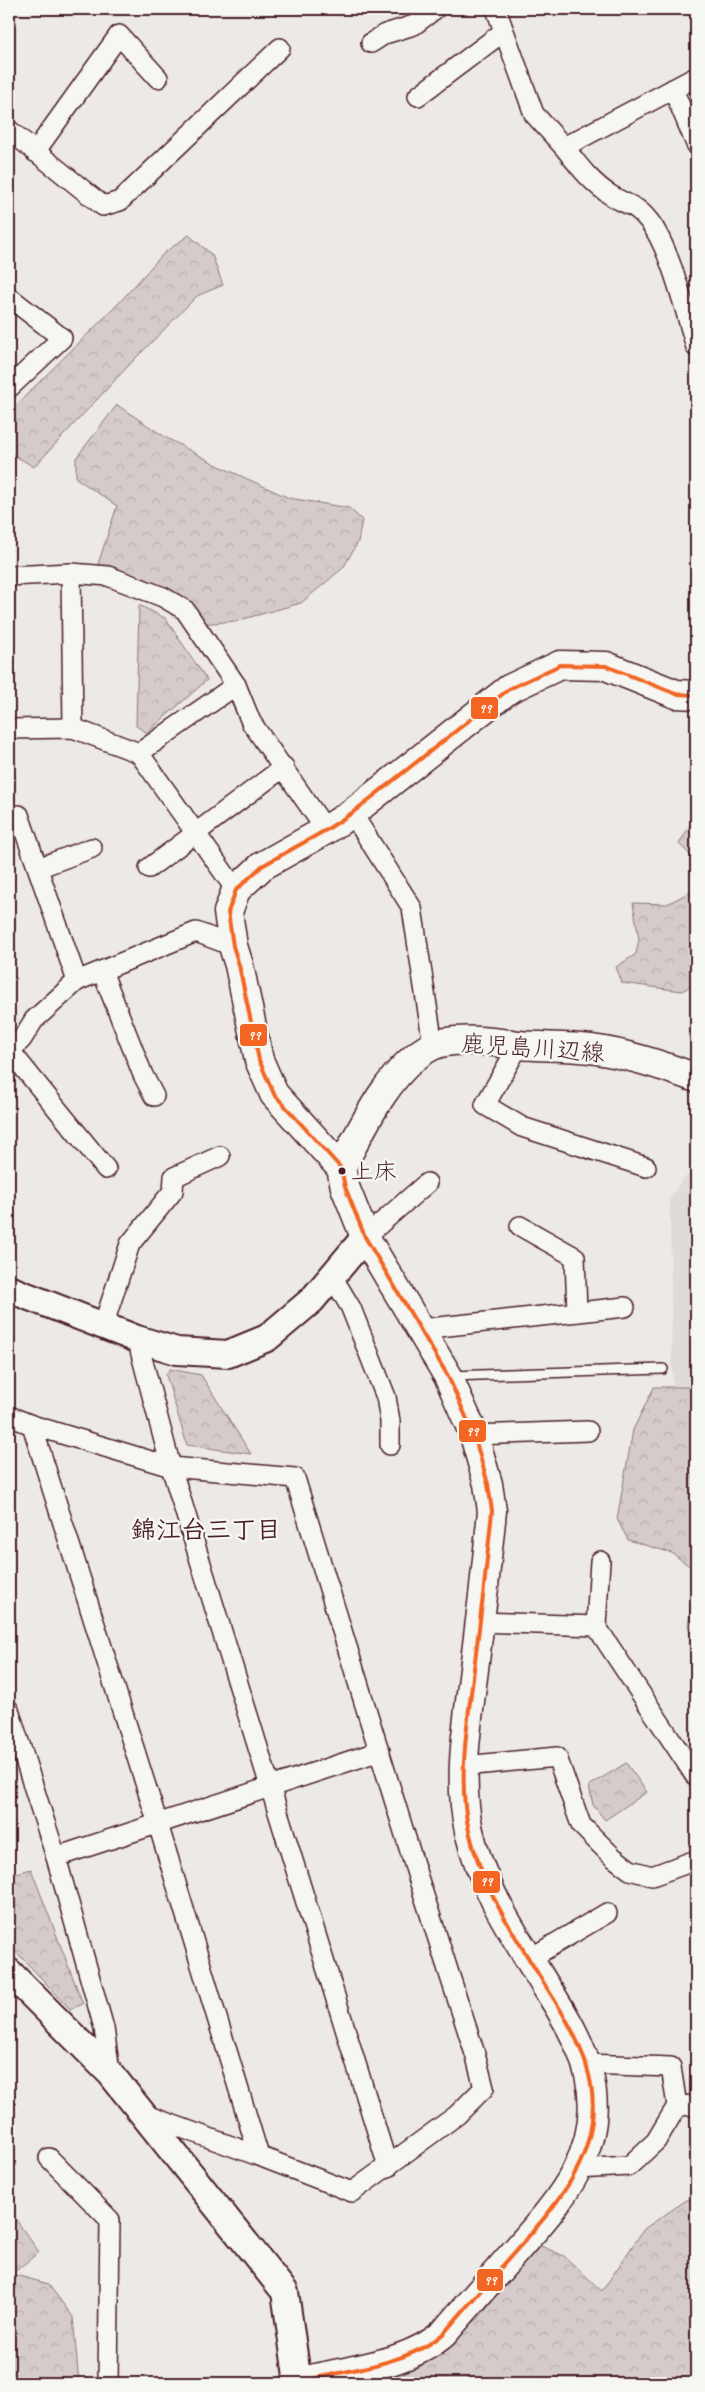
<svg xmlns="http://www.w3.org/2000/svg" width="705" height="2392" font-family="Caveat,'Klee One',sans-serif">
	<defs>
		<pattern id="forest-crowns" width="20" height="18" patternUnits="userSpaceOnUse" patternTransform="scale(1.25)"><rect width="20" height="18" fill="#d4cbca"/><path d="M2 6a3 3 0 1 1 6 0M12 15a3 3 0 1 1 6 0" fill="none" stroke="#b8aeae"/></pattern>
	</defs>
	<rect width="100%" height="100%" fill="#ece9e6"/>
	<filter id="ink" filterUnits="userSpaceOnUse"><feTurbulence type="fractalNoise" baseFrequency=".02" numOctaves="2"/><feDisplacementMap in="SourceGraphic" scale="10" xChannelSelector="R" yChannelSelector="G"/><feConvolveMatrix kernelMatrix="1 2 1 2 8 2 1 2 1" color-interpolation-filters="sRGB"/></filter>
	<g filter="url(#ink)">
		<path fill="#e0dad8" d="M 696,1170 L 696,1491 L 678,1468 L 672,1361 L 670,1198 L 683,1179 Z"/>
		<g fill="url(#forest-crowns)" stroke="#8f757a">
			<path d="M 189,235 L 212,255 L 223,285 L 197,296 L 131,363 L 34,467 L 9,452 L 9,412 L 117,305 L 164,253 Z"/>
			<path d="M 117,405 L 165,437 L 217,465 L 289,498 L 349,508 L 362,520 L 358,542 L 343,568 L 301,603 L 236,621 L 200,624 L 98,564 L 117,506 L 76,478 L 76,458 Z"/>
			<path d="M 139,605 L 165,618 L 207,680 L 147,733 L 136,726 Z"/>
			<path d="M 696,816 L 696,860 L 679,844 Z"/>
			<path d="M 696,889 L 696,983 L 682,991 L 622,983 L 616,967 L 636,954 L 639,939 L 633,903 L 667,904 Z"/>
			<path d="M 170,1369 L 201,1375 L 251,1454 L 187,1445 L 166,1375 Z"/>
			<path d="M 654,1387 L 688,1387 L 696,1397 L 696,1571 L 672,1553 L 628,1540 L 617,1519 L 633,1430 Z"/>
			<path d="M 696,1572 L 696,1641 L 688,1627 Z"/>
			<path d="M 626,1763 L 647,1792 L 605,1820 L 593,1805 L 589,1786 Z"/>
			<path d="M 31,1869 L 83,2004 L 70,2009 L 9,1944 L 9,1875 Z"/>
			<path d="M 696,2196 L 696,2383 L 354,2383 L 395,2376 L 478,2319 L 536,2244 L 564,2256 L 602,2291 L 644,2229 L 685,2201 Z"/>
			<path d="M 9,2210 L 39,2252 L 12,2274 L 48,2284 L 73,2317 L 79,2383 L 9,2383 Z"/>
		</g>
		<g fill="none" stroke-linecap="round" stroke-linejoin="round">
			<g stroke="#4a1f2b" stroke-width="12">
				<path id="lane" d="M 451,1376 L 663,1369"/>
			</g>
			<g stroke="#4a1f2b" stroke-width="22">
				<g id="street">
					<path d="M 496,9 L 534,114 L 564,147 L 696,77"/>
					<path d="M 371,43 L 385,34 L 414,25 L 435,9"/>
					<path d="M 673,89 L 696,144"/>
					<path d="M 418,96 L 503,32"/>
					<path d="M 9,130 L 103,206 L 120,201 L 280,48"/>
					<path d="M 564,147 C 578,165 592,184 612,196 C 628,206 636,204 649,221 C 670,247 686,314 696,347"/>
					<path d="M 35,152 L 119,35 L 158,78"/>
					<path d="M 9,297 L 62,338 L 9,388"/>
					<path d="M 71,573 L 73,728"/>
					<path d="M 9,576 L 71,573 L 108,576 L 163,597 L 185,610 L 236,685"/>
					<path d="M 9,729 L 73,728 L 139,753 L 236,890"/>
					<path d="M 139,753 L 236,685 L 251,722 L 326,830"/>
					<path d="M 352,813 L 412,908 L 433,1045"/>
					<path d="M 19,815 L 77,981"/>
					<path d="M 38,868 L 92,848"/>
					<path d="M 149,868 L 284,767"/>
					<path d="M 102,971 L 143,1075 L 154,1096"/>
					<path d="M 519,1045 L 485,1105 L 522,1127 L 646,1167"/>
					<path d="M 10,1051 L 106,1169"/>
					<path d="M 9,1052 L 22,1039 L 34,1020 L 77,981 L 196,932 L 233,946"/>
					<path d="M 520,1226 L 575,1257 L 577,1312"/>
					<path d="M 365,1237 L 427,1183"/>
					<path d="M 332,1276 L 351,1308 L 386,1397 L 390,1421 L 390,1445"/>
					<path d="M 103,1326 L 130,1244 L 173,1191 L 174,1177 L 220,1156"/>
					<path d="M 420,1329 L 625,1307"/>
					<path d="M 137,1339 L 171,1467 L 388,2167"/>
					<path d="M 9,1416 L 32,1425 L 171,1467 L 295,1478 L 417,1874 L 476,2057 L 484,2088 L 457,2115 L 352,2192 L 259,2156 L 158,1824 L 32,1425"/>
					<path d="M 474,1435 L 588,1431"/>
					<path d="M 480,1622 L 596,1626 L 696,1777"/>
					<path d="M 596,1626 L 600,1561"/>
					<path d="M 9,1710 L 56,1857 L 104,2028 L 110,2073"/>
					<path d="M 464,1766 L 557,1757 L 581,1825 L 613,1857 L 630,1870 L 652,1876 L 696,1860"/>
					<path d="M 56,1857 L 380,1751"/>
					<path d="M 529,1959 L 607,1913"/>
					<path d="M 677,2106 L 696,2105"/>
					<path d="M 143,2114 L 259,2156"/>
					<path d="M 49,2158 L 110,2220 L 108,2383"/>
					<path d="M 578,2169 L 629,2166 L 656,2141 L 677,2106 L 671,2067 L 585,2064"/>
				</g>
			</g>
			<g stroke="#4a1f2b" stroke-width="30">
				<g id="secondary">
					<path d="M 9,1289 L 137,1339 L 177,1351 L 228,1354 L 267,1338 L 312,1300 L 365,1237"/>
					<path d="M 9,1972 L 110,2073 L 285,2292 L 298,2383"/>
				</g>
			</g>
			<g stroke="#4a1f2b" stroke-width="31">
				<g id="primary">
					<path d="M 341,1168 C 362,1128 390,1067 432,1046 C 453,1036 497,1042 519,1045 C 543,1047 567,1046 591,1049 C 628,1054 661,1065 696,1078"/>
					<path d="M 295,2383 C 342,2370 408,2366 444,2333 C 467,2306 490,2280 513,2254 C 559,2202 607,2150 589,2075 C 581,2042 563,2013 545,1985 C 515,1936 482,1888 469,1831 C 457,1777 468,1722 474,1669 C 481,1616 487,1563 492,1511 L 488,1484 L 474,1435 L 448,1376 L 365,1237 L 345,1187 L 341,1168 L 274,1094 L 259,1060 L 239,965 L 233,946 L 228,912 L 236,890 L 262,866 L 326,830 L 352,813 L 509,689 L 560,665 L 606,666 L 676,694 L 696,695"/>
				</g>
			</g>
			<use href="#lane" stroke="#f6f6f2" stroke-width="9"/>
			<use href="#street" stroke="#f6f6f2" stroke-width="19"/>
			<use href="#secondary" stroke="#f6f6f2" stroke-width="26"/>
			<use href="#primary" stroke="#f6f6f2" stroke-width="28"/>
			<g stroke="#f6f6f2" stroke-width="8">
				<path id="bus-1" d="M 295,2383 C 342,2370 408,2366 444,2333 C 467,2306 490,2280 513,2254 C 559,2202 607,2150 589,2075 C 581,2042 563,2013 545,1985 C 515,1936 482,1888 469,1831 C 457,1777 468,1722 474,1669 C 481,1616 487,1563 492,1511 L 488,1484 L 474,1435 L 448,1376 L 365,1237 L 345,1187 L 341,1168 L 274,1094 L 259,1060 L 239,965 L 233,946 L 228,912 L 236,890 L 262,866 L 326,830 L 352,813 L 509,689 L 560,665 L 606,666 L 676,694 L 696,695"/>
			</g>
			<use href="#bus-1" stroke="#f26522" stroke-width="4"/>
		</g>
	</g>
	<circle fill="#4a1f2b" stroke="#f6f6f2" stroke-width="2" cx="342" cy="1171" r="4.5"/>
	<g text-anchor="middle" stroke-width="5" stroke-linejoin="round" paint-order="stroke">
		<g font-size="23" fill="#4a1f2b" stroke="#f6f6f2" text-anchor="start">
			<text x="351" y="1179">上床</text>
		</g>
		<g font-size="24" fill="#4a1f2b" stroke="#f6f6f2">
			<text transform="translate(533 1048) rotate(4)" y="8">鹿児島川辺線</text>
		</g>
		<g font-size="25" font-weight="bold" fill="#4a1f2b" stroke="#f6f6f2">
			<text x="206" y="1538">錦江台三丁目</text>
		</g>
	</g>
	<g stroke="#f6f6f2" stroke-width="2">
		<rect x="470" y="696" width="29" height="24" rx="5" fill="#f26522"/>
		<rect x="239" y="1023" width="29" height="24" rx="5" fill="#f26522"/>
		<rect x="458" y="1419" width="29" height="24" rx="5" fill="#f26522"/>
		<rect x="472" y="1870" width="29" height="24" rx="5" fill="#f26522"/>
		<rect x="476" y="2268" width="28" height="24" rx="5" fill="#f26522"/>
	</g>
	<g font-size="14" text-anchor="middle" font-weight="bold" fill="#fff">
		<text x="485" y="713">99</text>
		<text x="254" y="1040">99</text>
		<text x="472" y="1436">99</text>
		<text x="486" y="1886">99</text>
		<text x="490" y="2285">99</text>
	</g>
	<rect width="705" height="2392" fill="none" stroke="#f6f6f2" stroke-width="30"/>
	<rect x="15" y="15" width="675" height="2362" fill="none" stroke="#4a1f2b" stroke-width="2" filter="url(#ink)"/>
</svg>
